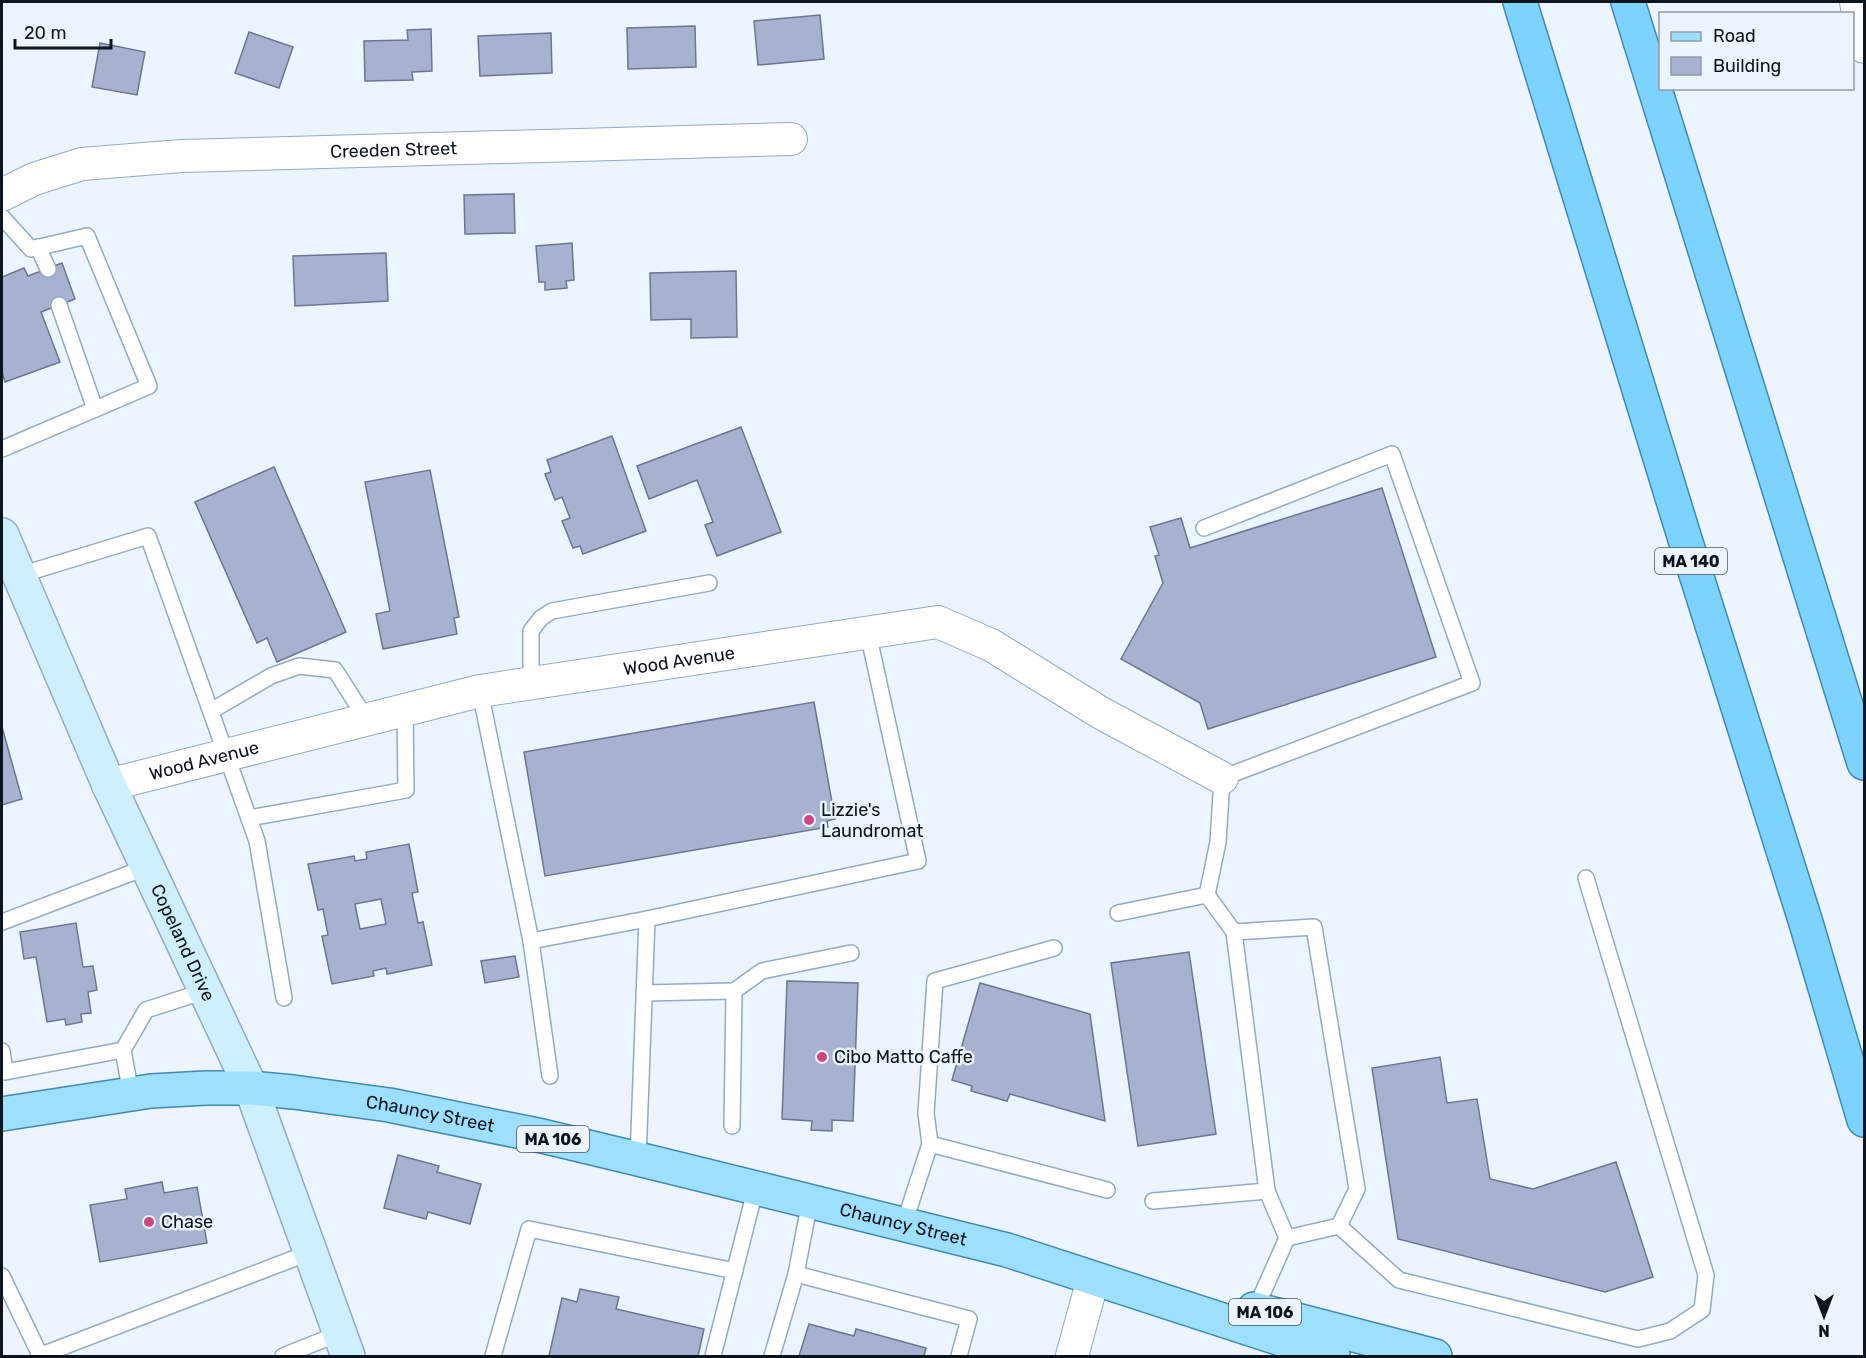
<svg xmlns="http://www.w3.org/2000/svg" width="1866" height="1358" font-family="Rubik,sans-serif">
	<rect width="100%" height="100%" fill="#ebf4ff"/>
	<g fill="#a8b2d0" stroke="#6d7591" stroke-width="1.5" fill-rule="evenodd">
		<path d="M 820,15 L 824,59 L 758,65 L 754,21 Z"/>
		<path d="M 695,26 L 696,67 L 628,69 L 627,28 Z"/>
		<path d="M 431,29 L 432,71 L 412,72 L 413,80 L 365,81 L 364,41 L 408,40 L 407,30 Z"/>
		<path d="M 249,32 L 293,47 L 279,88 L 235,73 Z"/>
		<path d="M 551,33 L 552,73 L 480,76 L 478,36 Z"/>
		<path d="M 100,43 L 145,52 L 137,95 L 92,87 Z"/>
		<path d="M 514,194 L 515,233 L 465,234 L 464,195 Z"/>
		<path d="M 572,243 L 574,280 L 566,281 L 567,288 L 545,290 L 545,282 L 539,282 L 536,246 Z"/>
		<path d="M 386,253 L 388,301 L 295,306 L 293,256 Z"/>
		<path d="M 62,263 L 75,299 L 41,312 L 60,362 L 5,382 L 2,372 L 2,277 L 24,268 L 28,276 Z"/>
		<path d="M 736,271 L 737,337 L 691,338 L 691,319 L 651,320 L 650,273 Z"/>
		<path d="M 741,427 L 781,532 L 717,556 L 705,525 L 713,522 L 697,480 L 649,499 L 637,466 Z"/>
		<path d="M 612,436 L 646,531 L 583,554 L 580,546 L 573,548 L 562,521 L 570,518 L 562,497 L 555,500 L 545,474 L 551,472 L 547,460 Z"/>
		<path d="M 274,467 L 346,632 L 277,662 L 267,638 L 257,643 L 195,502 Z"/>
		<path d="M 430,470 L 459,617 L 454,618 L 457,634 L 383,649 L 376,614 L 390,611 L 365,482 Z"/>
		<path d="M 1382,488 L 1436,657 L 1208,729 L 1200,703 L 1121,659 L 1163,583 L 1155,556 L 1159,555 L 1150,527 L 1181,518 L 1190,548 Z"/>
		<path d="M 814,702 L 835,819 L 827,821 L 828,827 L 545,876 L 524,752 Z"/>
		<path d="M 2,727 L 22,799 L 2,805 Z"/>
		<path d="M 409,844 L 418,892 L 412,893 L 418,923 L 423,922 L 432,965 L 387,974 L 386,968 L 373,971 L 374,976 L 332,984 L 322,936 L 328,935 L 323,909 L 318,910 L 308,864 L 354,856 L 355,861 L 367,859 L 366,852 ZM 381,899 L 386,924 L 360,929 L 355,904 Z"/>
		<path d="M 76,923 L 83,967 L 93,966 L 97,990 L 88,992 L 91,1013 L 81,1014 L 82,1022 L 66,1025 L 65,1019 L 47,1022 L 36,957 L 24,959 L 20,932 Z"/>
		<path d="M 1189,952 L 1216,1134 L 1138,1146 L 1111,963 Z"/>
		<path d="M 515,956 L 519,977 L 485,983 L 481,961 Z"/>
		<path d="M 787,981 L 858,983 L 853,1121 L 832,1120 L 832,1131 L 811,1130 L 812,1121 L 782,1119 Z"/>
		<path d="M 980,983 L 1090,1014 L 1105,1121 L 1010,1094 L 1007,1101 L 971,1091 L 972,1086 L 952,1080 Z"/>
		<path d="M 1440,1057 L 1447,1103 L 1477,1099 L 1490,1179 L 1533,1189 L 1616,1162 L 1653,1277 L 1605,1292 L 1398,1239 L 1372,1068 Z"/>
		<path d="M 398,1155 L 439,1166 L 437,1172 L 481,1184 L 470,1224 L 428,1212 L 426,1219 L 384,1208 Z"/>
		<path d="M 162,1182 L 164,1193 L 197,1187 L 207,1243 L 100,1262 L 90,1205 L 127,1199 L 125,1189 Z"/>
		<path d="M 580,1289 L 619,1297 L 616,1309 L 704,1329 L 698,1356 L 549,1356 L 562,1298 L 577,1302 Z"/>
		<path d="M 809,1324 L 854,1336 L 856,1329 L 926,1348 L 924,1356 L 799,1356 Z"/>
	</g>
	<g fill="none" stroke-linecap="round" stroke-linejoin="round">
		<g stroke="#94aac3" stroke-width="18">
			<g id="service">
				<path d="M 2,217 L 31,249 L 87,236 L 149,386 L 2,449"/>
				<path d="M 38,247 L 48,269"/>
				<path d="M 59,305 L 95,409"/>
				<path d="M 1204,528 L 1392,454 L 1472,683 L 1222,778 L 1218,842 L 1207,895"/>
				<path d="M 20,575 L 148,536 L 257,841 L 284,998"/>
				<path d="M 531,684 L 531,631 L 541,618 L 552,611 L 709,583"/>
				<path d="M 480,691 L 531,941 L 550,1076"/>
				<path d="M 211,711 L 271,676 L 299,666 L 335,670 L 367,720"/>
				<path d="M 249,818 L 406,790 L 405,710"/>
				<path d="M 1118,913 L 1207,895 L 1234,932"/>
				<path d="M 2,922 L 147,867"/>
				<path d="M 531,941 L 647,919"/>
				<path d="M 734,991 L 762,971 L 851,953"/>
				<path d="M 644,993 L 734,991 L 732,1126"/>
				<path d="M 123,1050 L 131,1094"/>
				<path d="M 2,1051 L 5,1072 L 123,1050 L 146,1010 L 205,991"/>
				<path d="M 930,1144 L 926,1113 L 935,981 L 1054,948"/>
				<path d="M 638,1159 L 647,919 L 918,861 L 868,633"/>
				<path d="M 810,1201 L 796,1274 L 969,1319 L 959,1356"/>
				<path d="M 1153,1201 L 1267,1191"/>
				<path d="M 904,1224 L 930,1144 L 1107,1190"/>
				<path d="M 1339,1226 L 1399,1280 L 1638,1339 L 1670,1331 L 1702,1310 L 1706,1275 L 1586,878"/>
				<path d="M 2,1276 L 40,1355"/>
				<path d="M 1255,1310 L 1287,1238 L 1267,1191 L 1234,932 L 1314,927 L 1357,1189 L 1339,1226 L 1287,1238"/>
				<path d="M 39,1356 L 311,1252"/>
				<path d="M 283,1356 L 340,1333"/>
				<path d="M 493,1356 L 529,1229 L 735,1271"/>
				<path d="M 713,1356 L 756,1187"/>
				<path d="M 772,1356 L 796,1274"/>
			</g>
		</g>
		<g stroke="#94aac3" stroke-width="34">
			<g id="minor">
				<path d="M 1856,2 L 1864,47"/>
				<path id="s1" d="M 2,195 L 34,179 L 82,164 L 181,156 L 791,139"/>
				<path id="s2" d="M 108,785 L 480,691 L 938,622 L 991,645 L 1101,713 L 1222,778"/>
				<path d="M 1072,1356 L 1093,1279"/>
			</g>
		</g>
		<g stroke="#94aac3" stroke-width="36">
			<g id="secondary">
				<path id="s3" d="M 2,535 L 108,783 L 251,1088 L 348,1356"/>
			</g>
		</g>
		<g stroke="#408aaf" stroke-width="36">
			<g id="primary">
				<path id="s4" d="M 2,1114 L 151,1091 L 206,1088 L 251,1088 L 293,1092 L 389,1105 L 542,1136 L 638,1159 L 1007,1250 L 1333,1356"/>
				<path d="M 1254,1309 L 1435,1356"/>
			</g>
		</g>
		<g stroke="#408aaf" stroke-width="36">
			<g id="trunk">
				<path d="M 1520,2 L 1684,536 L 1806,923 L 1864,1120"/>
				<path d="M 1628,2 L 1864,763"/>
			</g>
		</g>
		<use href="#service" stroke="#fff" stroke-width="15"/>
		<use href="#minor" stroke="#fff" stroke-width="32"/>
		<use href="#secondary" stroke="#ceeffe" stroke-width="33"/>
		<use href="#primary" stroke="#9ddffe" stroke-width="33"/>
		<use href="#trunk" stroke="#7cd4fe" stroke-width="33"/>
	</g>
	<g fill="#cd4686" stroke="#ebf4ff" stroke-width="2">
		<circle cx="809" cy="820" r="6"/>
		<circle cx="822" cy="1057" r="6"/>
		<circle cx="149" cy="1222" r="6"/>
	</g>
	<g text-anchor="middle" stroke-width="5" stroke-linejoin="round" paint-order="stroke">
		<g fill="#ebf4ff" stroke="#4f5761" stroke-width="1.5">
			<rect x="1655" y="548" width="72" height="26" rx="4.5"/>
			<rect x="517" y="1126" width="72" height="26" rx="4.5"/>
			<rect x="1229" y="1299" width="72" height="26" rx="4.5"/>
		</g>
		<g font-size="16" font-weight="bold" fill="#0c141d">
			<text x="1691" y="567">MA 140</text>
			<text x="553" y="1145">MA 106</text>
			<text x="1265" y="1318">MA 106</text>
		</g>
		<g font-size="18" fill="#0c141d" stroke="#ebf4ff">
			<text dy="6" stroke="none"><textPath href="#s1" startOffset="398">Creeden Street</textPath></text>
			<text dy="6" stroke="none"><textPath href="#s2" startOffset="585">Wood Avenue</textPath></text>
			<text dy="6" stroke="none"><textPath href="#s2" startOffset="99">Wood Avenue</textPath></text>
			<text dy="6" stroke="none"><textPath href="#s3" startOffset="446">Copeland Drive</textPath></text>
			<text dy="6" stroke="none"><textPath href="#s4" startOffset="432">Chauncy Street</textPath></text>
			<text dy="6" stroke="none"><textPath href="#s4" startOffset="918">Chauncy Street</textPath></text>
		</g>
		<g font-size="18" fill="#0c141d" stroke="#ebf4ff" text-anchor="start">
			<text x="821" y="816">Lizzie's<tspan x="821" dy="21">Laundromat</tspan></text>
			<text x="834" y="1063">Cibo Matto Caffe</text>
			<text x="161" y="1228">Chase</text>
		</g>
	</g>
	<rect width="1866" height="1358" fill="none" stroke="#0c141d" stroke-width="6"/>
	<rect x="1659" y="12" width="195" height="78" fill="#ebf4ff" stroke="#929aa5" stroke-width="1.5"/>
	<rect x="1671" y="32" width="30" height="9" fill="#9ddffe" stroke="#929aa5" stroke-width="1.5"/>
	<text x="1713" y="42" font-size="18" fill="#0c141d">Road</text>
	<rect x="1671" y="57" width="30" height="18" fill="#a8b2d0" stroke="#929aa5" stroke-width="1.5"/>
	<text x="1713" y="72" font-size="18" fill="#0c141d">Building</text>
	<g transform="translate(1824 1316) rotate(180)" stroke="#ebf4ff" stroke-width="4.5" paint-order="stroke">
	<path d="M0-4.5L10 22L0 15L-10 22Z" fill="#0c141d"/>
	<text y="-9" font-size="16" font-weight="bold" text-anchor="middle" fill="#0c141d">N</text>
	</g>
	<path d="M15 39v9h96v-9" fill="none" stroke="#0c141d" stroke-width="3"/>
	<text x="24" y="39" font-size="18" fill="#0c141d" stroke="#ebf4ff" stroke-width="4.5" paint-order="stroke">20 m</text>
</svg>
